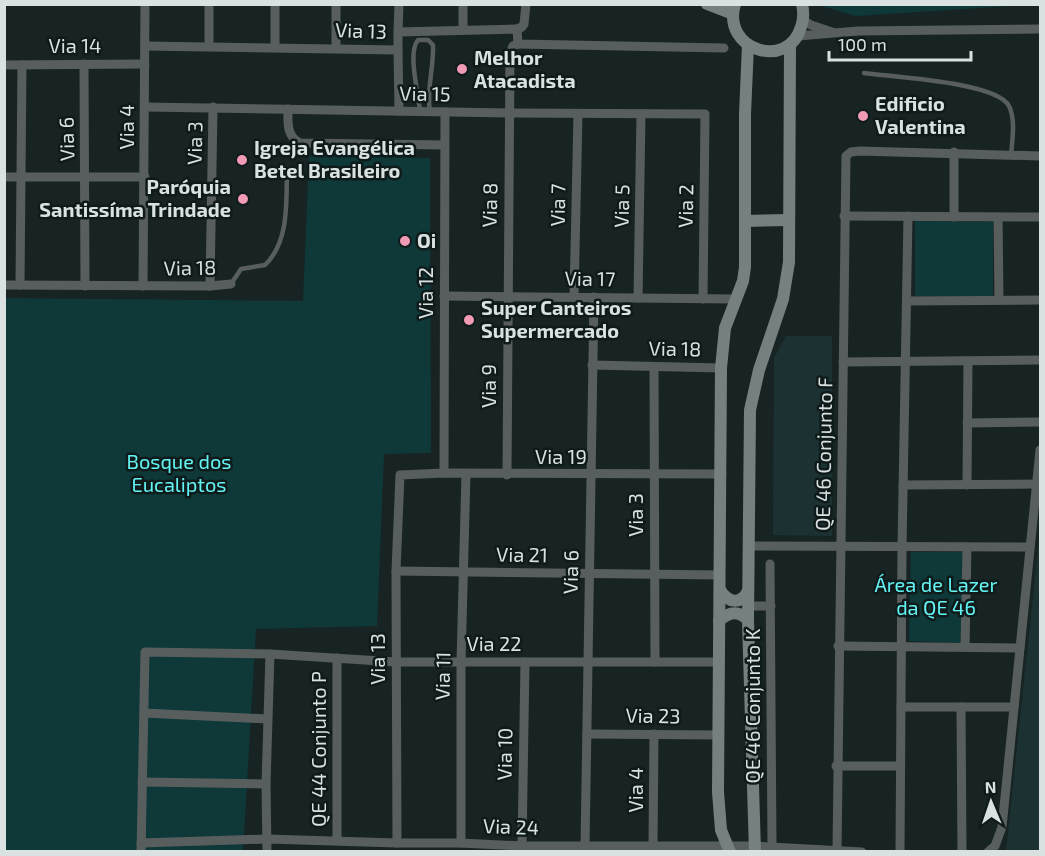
<svg xmlns="http://www.w3.org/2000/svg" width="1045" height="856" font-family="'Exo 2',sans-serif">
	<rect width="100%" height="100%" fill="#182424"/>
	<g fill="#1c3131">
		<path d="M 786,336 L 832,336 L 832,536 L 773,535 L 774,358 Z"/>
		<path d="M 1040,531 L 1040,851 L 1006,851 Z"/>
	</g>
	<g fill="#0f3838">
		<path d="M 1040,4 L 856,16 L 818,5 L 818,4 Z"/>
		<path d="M 309,156 L 430,158 L 431,453 L 384,454 L 377,626 L 256,629 L 243,851 L 5,852 L 5,298 L 303,301 Z"/>
		<path d="M 915,221 L 993,222 L 993,296 L 915,296 Z"/>
		<path d="M 911,552 L 964,552 L 962,643 L 909,641 Z"/>
	</g>
	<g fill="none" stroke-linecap="round" stroke-linejoin="round">
		<g stroke="#585e5e" stroke-width="4.5">
			<path d="M 864,73 C 892,77 997,82 1009,106 C 1016,120 1012,141 1011,156"/>
			<path d="M 420,112 C 419,95 407,52 418,40 L 428,40 L 433,45 C 434,68 426,90 430,112"/>
			<path d="M 231,284 L 241,269 L 265,265 C 290,241 286,200 287,168"/>
		</g>
		<g stroke="#585e5e" stroke-width="9">
			<path d="M 463,4 L 463,29"/>
			<path d="M 803,20 L 811,25 L 832,32"/>
			<path d="M 517,29 L 522,27 L 524,24 L 526,4"/>
			<path d="M 398,32 L 399,4"/>
			<path d="M 798,36 L 858,31 L 1040,29"/>
			<path d="M 209,45 L 209,4"/>
			<path d="M 145,46 L 398,50 L 398,32 L 517,29 L 518,44 L 724,48"/>
			<path d="M 275,47 L 275,4"/>
			<path d="M 336,48 L 336,4"/>
			<path d="M 398,50 L 399,111"/>
			<path d="M 84,64 L 85,286"/>
			<path d="M 4,65 L 145,64"/>
			<path d="M 145,107 L 509,113 L 705,114 L 703,299"/>
			<path d="M 288,109 C 288,122 286,136 300,143 L 444,145"/>
			<path d="M 954,152 L 954,217"/>
			<path d="M 4,177 L 145,177"/>
			<path d="M 844,216 L 1040,217"/>
			<path d="M 998,217 L 999,300"/>
			<path d="M 4,285 L 210,286 L 231,284"/>
			<path d="M 20,285 L 22,65"/>
			<path d="M 143,286 L 145,4"/>
			<path d="M 210,286 L 213,107"/>
			<path d="M 444,296 L 736,299"/>
			<path d="M 574,297 L 578,114"/>
			<path d="M 638,298 L 641,114"/>
			<path d="M 907,301 L 1040,300"/>
			<path d="M 843,362 L 1040,360"/>
			<path d="M 592,365 L 721,368"/>
			<path d="M 654,367 L 655,662"/>
			<path d="M 967,423 L 1040,422"/>
			<path d="M 444,473 L 445,112"/>
			<path d="M 507,475 L 510,53 L 513,46 L 518,44"/>
			<path d="M 903,485 L 1037,484"/>
			<path d="M 967,485 L 968,361"/>
			<path d="M 749,546 L 1030,547"/>
			<path d="M 770,564 L 772,847"/>
			<path d="M 396,571 L 720,575"/>
			<path d="M 748,606 L 771,606"/>
			<path d="M 838,646 L 1020,648"/>
			<path d="M 965,647 L 967,547"/>
			<path d="M 901,707 L 1014,707"/>
			<path d="M 961,707 L 962,852"/>
			<path d="M 144,713 L 267,719"/>
			<path d="M 587,734 L 718,735"/>
			<path d="M 836,766 L 900,766"/>
			<path d="M 142,782 L 266,784"/>
			<path d="M 337,840 L 337,658"/>
			<path d="M 141,843 L 267,839 L 397,843 L 461,843 L 522,846 L 755,846 L 862,852"/>
			<path d="M 397,843 L 396,571 L 400,475 L 444,473 L 722,474"/>
			<path d="M 461,843 L 461,662 L 466,474"/>
			<path d="M 653,845 L 654,734"/>
			<path d="M 522,846 L 525,662"/>
			<path d="M 585,846 L 594,297"/>
			<path d="M 837,850 L 846,156 L 851,152 L 860,151 L 1040,156"/>
			<path d="M 141,852 L 145,652 L 270,654 L 396,662 L 718,662"/>
			<path d="M 267,852 L 266,784 L 270,654"/>
			<path d="M 900,852 L 902,547 L 908,216"/>
			<path d="M 988,852 L 995,846 L 1002,827 L 1040,450"/>
		</g>
		<g stroke="#768080" stroke-width="12">
			<path d="M 707,4 L 733,14"/>
			<path d="M 735,4 C 721,50 788,71 801,27 C 804,19 804,13 802,4"/>
			<path d="M 745,221 L 789,220"/>
			<path d="M 720,590 C 728,603 741,605 748,591"/>
			<path d="M 719,621 C 729,612 738,610 748,620"/>
			<path d="M 730,852 L 721,830 L 718,792 L 721,368 L 725,328 L 743,281 L 745,267 L 745,114 L 748,45"/>
			<path d="M 755,852 L 748,620 L 750,410 L 759,370 L 783,299 L 789,262 L 790,45"/>
		</g>
	</g>
	<g fill="#f09ab5" stroke="#0f1b1b" stroke-width="2">
		<circle cx="462" cy="69" r="6"/>
		<circle cx="863" cy="116" r="6"/>
		<circle cx="242" cy="160" r="6"/>
		<circle cx="243" cy="199" r="6"/>
		<circle cx="405" cy="241" r="6"/>
		<circle cx="469" cy="320" r="6"/>
	</g>
	<g text-anchor="middle" stroke-width="5" stroke-linejoin="round" paint-order="stroke">
		<g font-size="20" fill="#d9e1e1" stroke="#0f1b1b">
			<text transform="translate(361 31) rotate(2)" y="7">Via 13</text>
			<text x="75" y="53">Via 14</text>
			<text transform="translate(425 94) rotate(1)" y="7">Via 15</text>
			<text transform="translate(127 127) rotate(-90)" y="7">Via 4</text>
			<text transform="translate(67 139) rotate(-91)" y="7">Via 6</text>
			<text transform="translate(195 143) rotate(-89)" y="7">Via 3</text>
			<text transform="translate(490 205) rotate(-89)" y="7">Via 8</text>
			<text transform="translate(558 205) rotate(-89)" y="7">Via 7</text>
			<text transform="translate(622 206) rotate(-89)" y="7">Via 5</text>
			<text transform="translate(686 206) rotate(-89)" y="7">Via 2</text>
			<text transform="translate(190 268) rotate(-1)" y="7">Via 18</text>
			<text transform="translate(590 279) rotate(1)" y="7">Via 17</text>
			<text transform="translate(426 293) rotate(-90)" y="7">Via 12</text>
			<text transform="translate(675 349) rotate(1)" y="7">Via 18</text>
			<text transform="translate(489 386) rotate(-90)" y="7">Via 9</text>
			<text transform="translate(824 454) rotate(-89)" y="7">QE 46 Conjunto F</text>
			<text x="561" y="464">Via 19</text>
			<text transform="translate(636 515) rotate(-90)" y="7">Via 3</text>
			<text transform="translate(522 555) rotate(1)" y="7">Via 21</text>
			<text transform="translate(571 572) rotate(-89)" y="7">Via 6</text>
			<text x="494" y="651">Via 22</text>
			<text transform="translate(378 659) rotate(-90)" y="7">Via 13</text>
			<text transform="translate(443 676) rotate(-89)" y="7">Via 11</text>
			<text transform="translate(753 706) rotate(-90)" y="7">QE 46 Conjunto K</text>
			<text transform="translate(653 716) rotate(1)" y="7">Via 23</text>
			<text transform="translate(319 749) rotate(-90)" y="7">QE 44 Conjunto P</text>
			<text transform="translate(505 754) rotate(-89)" y="7">Via 10</text>
			<text transform="translate(636 790) rotate(-90)" y="7">Via 4</text>
			<text transform="translate(511 827) rotate(2)" y="7">Via 24</text>
		</g>
		<g font-size="20" font-weight="bold" fill="#d9e1e1" stroke="#0f1b1b" text-anchor="start">
			<text x="474" y="65">Melhor<tspan x="474" dy="23">Atacadista</tspan></text>
			<text x="875" y="111">Edificio<tspan x="875" dy="23">Valentina</tspan></text>
			<text x="254" y="155">Igreja Evangélica<tspan x="254" dy="23">Betel Brasileiro</tspan></text>
			<text x="231" y="194" text-anchor="end">Paróquia<tspan x="231" dy="23">Santissíma Trindade</tspan></text>
			<text x="417" y="248">Oi</text>
			<text x="481" y="315">Super Canteiros<tspan x="481" dy="23">Supermercado</tspan></text>
		</g>
		<g font-size="20" fill="#63f4f3" stroke="#0f1b1b">
			<text x="179" y="469">Bosque dos<tspan x="179" dy="23">Eucaliptos</tspan></text>
			<text x="936" y="592">Área de Lazer<tspan x="936" dy="23">da QE 46</tspan></text>
		</g>
	</g>
	<rect width="1045" height="856" fill="none" stroke="#d9e1e1" stroke-width="12"/>
	<g transform="translate(991 802) rotate(358)" stroke="#0f1b1b" stroke-width="4.5" paint-order="stroke">
	<path d="M0-4.5L10 22L0 15L-10 22Z" fill="#d9e1e1"/>
	<text y="-9" font-size="16" font-weight="bold" text-anchor="middle" fill="#d9e1e1">N</text>
	</g>
	<path d="M829 51v9h142v-9" fill="none" stroke="#d9e1e1" stroke-width="3"/>
	<text x="838" y="51" font-size="18" fill="#d9e1e1" stroke="#0f1b1b" stroke-width="4.5" paint-order="stroke">100 m</text>
</svg>
